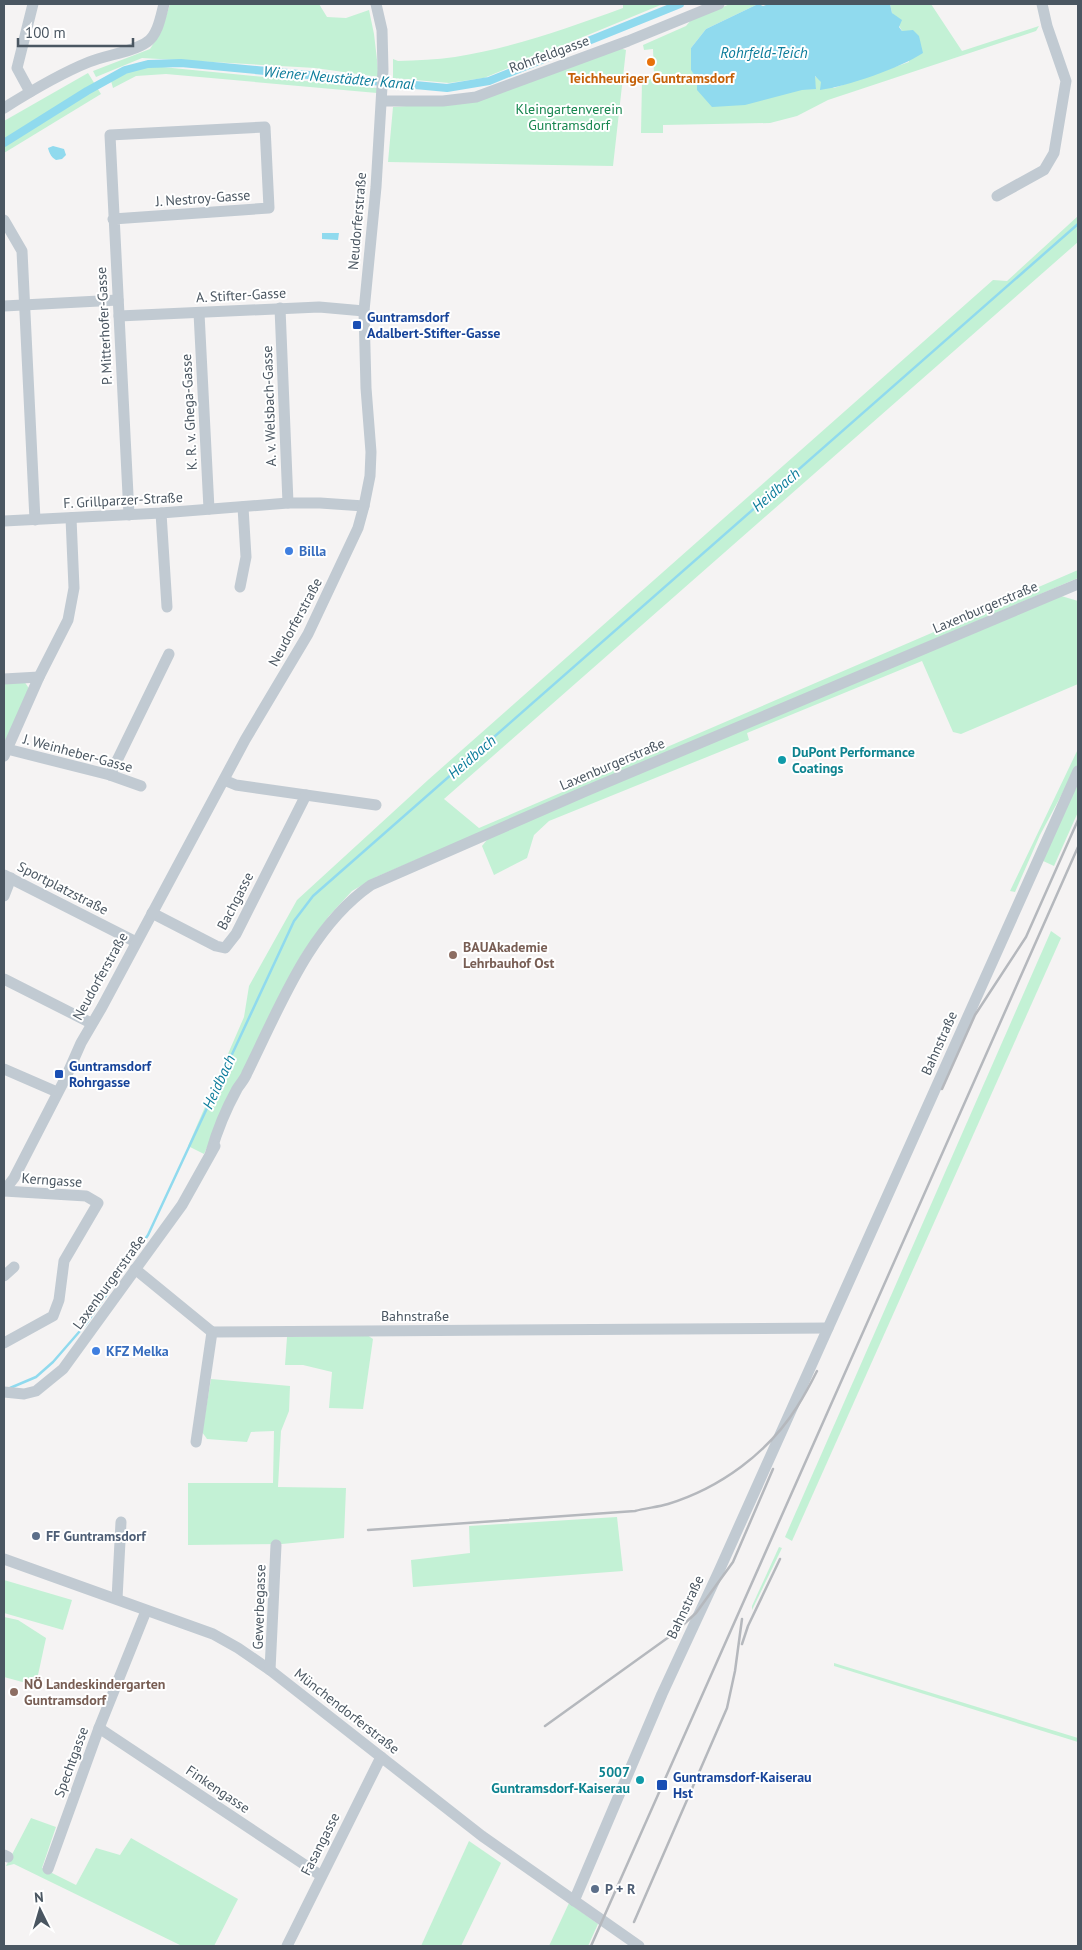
<svg xmlns="http://www.w3.org/2000/svg" width="1082" height="1950" font-family="'PT Sans',sans-serif">
	<rect width="100%" height="100%" fill="#f5f3f3"/>
	<g fill="#c3f1d5">
		<path d="M 170,4 L 319,4 L 327,17 L 346,18 L 369,10 L 374,34 L 379,77 L 315,68 L 142,58 L 96,77 L 93,71 L 150,49 L 161,32 Z"/>
		<path d="M 623,4 L 663,4 L 484,78 L 449,83 L 393,78 L 393,59 L 398,61 C 417,60 436,60 455,57 C 513,48 568,28 623,8 Z"/>
		<path d="M 730,4 L 758,4 L 706,29 L 691,48 L 691,69 L 697,79 L 697,90 L 816,89 L 814,76 L 834,88 L 909,62 L 902,31 L 892,13 L 890,4 L 931,4 L 962,51 L 1039,26 L 1036,31 L 828,100 L 797,116 L 770,123 L 663,125 L 663,133 L 641,133 L 642,80 L 654,74 L 653,49 L 644,50 L 643,45 L 686,26 L 691,20 Z"/>
		<path d="M 620,48 L 626,50 L 613,166 L 388,162 L 393,107 L 473,101 Z"/>
		<path d="M 152,66 L 377,88 L 377,93 L 166,74 L 136,76 L 113,88 L 111,81 L 128,72 Z"/>
		<path d="M 88,73 L 101,94 L 4,153 L 4,121 Z"/>
		<path d="M 1078,216 L 1078,242 L 444,799 L 479,828 L 1078,570 L 1078,578 L 376,877 L 352,891 L 329,916 L 303,952 L 273,1010 L 204,1154 L 188,1146 L 244,1017 L 249,986 L 297,900 L 428,780 L 993,280 L 1007,281 Z"/>
		<path d="M 1058,595 L 1078,601 L 1078,684 L 961,734 L 953,732 L 922,661 L 747,733 L 749,740 L 549,821 L 534,835 L 527,858 L 494,875 L 482,846 L 490,836 Z"/>
		<path d="M 24,681 L 30,690 L 4,743 L 4,682 Z"/>
		<path d="M 1078,749 L 1078,764 L 1040,835 L 1015,892 L 1010,891 Z"/>
		<path d="M 1078,780 L 1078,812 L 1054,866 L 1041,860 Z"/>
		<path d="M 1051,931 L 1061,938 L 792,1541 L 785,1537 Z"/>
		<path d="M 367,1335 L 373,1339 L 363,1409 L 329,1408 L 332,1372 L 303,1365 L 285,1365 L 287,1337 Z"/>
		<path d="M 211,1379 L 290,1386 L 289,1411 L 281,1431 L 278,1487 L 346,1488 L 344,1538 L 282,1544 L 188,1545 L 188,1483 L 273,1483 L 274,1431 L 251,1432 L 247,1442 L 207,1439 L 202,1432 Z"/>
		<path d="M 617,1517 L 623,1571 L 413,1587 L 411,1560 L 470,1553 L 469,1526 Z"/>
		<path d="M 779,1547 L 782,1548 L 752,1610 L 752,1606 Z"/>
		<path d="M 4,1580 L 72,1600 L 63,1630 L 4,1613 Z"/>
		<path d="M 4,1617 L 18,1620 L 46,1638 L 38,1675 L 26,1683 L 4,1677 Z"/>
		<path d="M 834,1663 L 1078,1738 L 1078,1742 L 834,1666 Z"/>
		<path d="M 31,1818 L 56,1827 L 42,1868 L 76,1885 L 96,1848 L 120,1855 L 131,1838 L 238,1899 L 214,1946 L 182,1946 L 14,1864 L 6,1866 Z"/>
		<path d="M 469,1841 L 501,1863 L 461,1946 L 421,1946 Z"/>
		<path d="M 569,1903 L 598,1924 L 588,1946 L 549,1946 Z"/>
	</g>
	<g fill="#90daee">
		<path d="M 758,4 L 763,6 L 769,4 L 890,4 L 892,13 L 902,20 L 899,27 L 902,31 L 913,30 L 919,36 L 923,53 C 900,68 848,86 820,90 L 821,82 L 815,76 L 816,89 L 802,90 L 745,105 L 712,107 L 697,90 L 697,79 L 691,70 L 691,48 L 706,29 Z"/>
		<path d="M 53,146 L 64,149 L 66,155 L 62,159 L 56,160 C 52,158 49,153 48,148 Z"/>
		<path d="M 322,233 L 339,233 L 338,240 L 322,239 Z"/>
	</g>
	<g fill="none" stroke-linecap="round" stroke-linejoin="round">
		<path stroke="#90daee" stroke-width="2.5" d="M 10,1388 L 36,1377 L 53,1362 L 86,1324 L 148,1235 L 294,921 L 313,896 L 1078,224"/>
		<path stroke="#90daee" stroke-width="8" d="M 4,143 L 87,91 L 125,70 L 148,64 L 181,63 L 447,88 L 489,81 L 680,4"/>
		<g stroke="#c1cad2" stroke-width="11">
			<path d="M 30,92 L 17,68 L 33,4"/>
			<path d="M 382,101 L 443,101 L 476,97 L 628,41 L 719,4"/>
			<path d="M 4,108 C 31,91 59,74 89,62 C 106,55 133,52 147,42 C 158,35 161,15 164,4"/>
			<path d="M 997,196 L 1044,170 L 1054,153 L 1066,81 L 1047,26 L 1042,4"/>
			<path d="M 113,219 L 269,208 L 265,127 L 110,135 L 129,515"/>
			<path d="M 4,220 L 22,251 L 35,520"/>
			<path d="M 4,306 L 118,300"/>
			<path d="M 280,308 L 288,503"/>
			<path d="M 199,313 L 209,509"/>
			<path d="M 119,316 L 319,307 L 364,311"/>
			<path d="M 161,513 L 167,607"/>
			<path d="M 4,521 L 161,513 L 288,503 L 320,503 L 364,506"/>
			<path d="M 240,587 L 246,557 L 243,507"/>
			<path d="M 4,679 L 39,677"/>
			<path d="M 7,749 L 110,775 L 141,786"/>
			<path d="M 4,756 L 39,677 L 68,620 L 74,588 L 71,518"/>
			<path d="M 110,775 L 169,654"/>
			<path d="M 224,780 L 236,785 L 376,805"/>
			<path d="M 4,875 L 136,942"/>
			<path d="M 4,896 L 11,878"/>
			<path d="M 152,913 L 216,946 L 225,948 L 236,934 L 306,795"/>
			<path d="M 4,979 L 91,1023"/>
			<path d="M 4,1069 L 57,1092"/>
			<path d="M 211,1152 C 217,1131 226,1109 237,1089 C 240,1084 245,1079 247,1073 C 280,1007 309,928 371,885 L 586,791 L 1078,584"/>
			<path d="M 4,1191 L 14,1178 L 66,1077 L 81,1043 L 102,1007 L 245,740 L 308,634 L 358,528 L 364,506 L 370,476 L 371,452 L 366,388 L 364,311 L 376,187 L 383,70 L 382,30 L 376,4"/>
			<path d="M 4,1191 L 86,1196 L 98,1203 L 64,1261 L 59,1300 L 53,1316 L 4,1343"/>
			<path d="M 135,1269 L 212,1332"/>
			<path d="M 4,1276 L 14,1267"/>
			<path d="M 212,1332 L 828,1328"/>
			<path d="M 4,1392 L 24,1394 L 36,1391 L 63,1369 L 182,1205 L 215,1146"/>
			<path d="M 196,1442 L 212,1332"/>
			<path d="M 4,1559 L 213,1634 L 238,1648 L 270,1670 L 482,1836 L 639,1946"/>
			<path d="M 117,1599 L 121,1522"/>
			<path d="M 270,1670 L 276,1545"/>
			<path d="M 99,1728 L 320,1875"/>
			<path d="M 4,1855 L 8,1857"/>
			<path d="M 48,1869 L 99,1728 L 146,1611"/>
			<path d="M 574,1901 L 662,1694 L 719,1571 L 1078,771"/>
			<path d="M 287,1946 L 381,1757"/>
		</g>
		<g stroke="#b5b8bd" stroke-width="2.5">
			<path d="M 942,1089 L 975,1015 L 1026,937 L 1078,820"/>
			<path d="M 368,1530 L 635,1511 C 646,1508 658,1507 668,1504 C 720,1488 768,1453 797,1407 C 804,1396 811,1383 817,1371"/>
			<path d="M 742,1644 L 748,1626 L 780,1559"/>
			<path d="M 545,1726 L 673,1634 L 696,1613 L 733,1562 L 773,1469"/>
			<path d="M 634,1922 L 727,1708 L 735,1671 L 742,1619"/>
			<path d="M 591,1946 L 1078,847"/>
		</g>
	</g>
	<circle fill="#e8710a" stroke="#fff" stroke-width="2" cx="651" cy="62" r="5"/>
	<g fill="#1a4fb4" stroke="#fff" stroke-width="2">
		<rect x="352" y="320" width="10" height="10" rx="2.5"/>
		<rect x="54" y="1069" width="10" height="10" rx="2.5"/>
		<rect x="656" y="1779" width="12" height="12" rx="2.5"/>
	</g>
	<g fill="#3f7fe0" stroke="#fff" stroke-width="2">
		<circle cx="289" cy="551" r="5"/>
		<circle cx="96" cy="1351" r="5"/>
	</g>
	<g fill="#0f9aa8" stroke="#fff" stroke-width="2">
		<circle cx="782" cy="760" r="5"/>
		<circle cx="640" cy="1780" r="5"/>
	</g>
	<g fill="#8d6e63" stroke="#fff" stroke-width="2">
		<circle cx="453" cy="955" r="5"/>
		<circle cx="14" cy="1692" r="5"/>
	</g>
	<g fill="#5c6f8a" stroke="#fff" stroke-width="2">
		<circle cx="36" cy="1536" r="5"/>
		<circle cx="595" cy="1889" r="5"/>
	</g>
	<g text-anchor="middle" stroke-width="4" stroke-linejoin="round" paint-order="stroke">
		<g font-size="14" fill="#4a5661" stroke="#fff">
			<text transform="translate(549 54) rotate(-20)" y="5">Rohrfeldgasse</text>
			<text transform="translate(203 198) rotate(-4)" y="5">J. Nestroy-Gasse</text>
			<text transform="translate(357 221) rotate(-85)" y="5">Neudorferstraße</text>
			<text transform="translate(241 295) rotate(-3)" y="5">A. Stifter-Gasse</text>
			<text transform="translate(104 326) rotate(-93)" y="5">P. Mitterhofer-Gasse</text>
			<text transform="translate(269 406) rotate(-92)" y="5">A. v. Welsbach-Gasse</text>
			<text transform="translate(189 412) rotate(-93)" y="5">K. R. v. Ghega-Gasse</text>
			<text transform="translate(123 500) rotate(-3)" y="5">F. Grillparzer-Straße</text>
			<text transform="translate(985 607) rotate(-23)" y="5">Laxenburgerstraße</text>
			<text transform="translate(295 622) rotate(-62)" y="5">Neudorferstraße</text>
			<text transform="translate(78 753) rotate(15)" y="5">J. Weinheber-Gasse</text>
			<text transform="translate(612 764) rotate(-23)" y="5">Laxenburgerstraße</text>
			<text transform="translate(63 888) rotate(27)" y="5">Sportplatzstraße</text>
			<text transform="translate(235 901) rotate(-63)" y="5">Bachgasse</text>
			<text transform="translate(100 976) rotate(-61)" y="5">Neudorferstraße</text>
			<text transform="translate(939 1043) rotate(-66)" y="5">Bahnstraße</text>
			<text transform="translate(52 1180) rotate(4)" y="5">Kerngasse</text>
			<text transform="translate(109 1282) rotate(-54)" y="5">Laxenburgerstraße</text>
			<text x="415" y="1321">Bahnstraße</text>
			<text transform="translate(259 1607) rotate(-88)" y="5">Gewerbegasse</text>
			<text transform="translate(685 1607) rotate(-65)" y="5">Bahnstraße</text>
			<text transform="translate(347 1711) rotate(38)" y="5">Münchendorferstraße</text>
			<text transform="translate(71 1762) rotate(-70)" y="5">Spechtgasse</text>
			<text transform="translate(218 1789) rotate(34)" y="5">Finkengasse</text>
			<text transform="translate(320 1844) rotate(-63)" y="5">Fasangasse</text>
		</g>
		<g font-size="14" font-weight="bold" fill="#c56008" stroke="#fff">
			<text x="651" y="83">Teichheuriger Guntramsdorf</text>
		</g>
		<g font-size="14" fill="#17864f" stroke="#fff">
			<text x="569" y="114">Kleingartenverein<tspan x="569" dy="16">Guntramsdorf</tspan></text>
		</g>
		<g font-size="14" font-weight="bold" fill="#164399" stroke="#fff" text-anchor="start">
			<text x="367" y="322">Guntramsdorf<tspan x="367" dy="16">Adalbert-Stifter-Gasse</tspan></text>
			<text x="69" y="1071">Guntramsdorf<tspan x="69" dy="16">Rohrgasse</tspan></text>
			<text x="673" y="1782">Guntramsdorf-Kaiserau<tspan x="673" dy="16">Hst</tspan></text>
		</g>
		<g font-size="14" font-weight="bold" fill="#366cbe" stroke="#fff" text-anchor="start">
			<text x="299" y="556">Billa</text>
			<text x="106" y="1356">KFZ Melka</text>
		</g>
		<g font-size="14" font-weight="bold" fill="#0d838f" stroke="#fff" text-anchor="start">
			<text x="792" y="757">DuPont Performance<tspan x="792" dy="16">Coatings</tspan></text>
			<text x="630" y="1777" text-anchor="end">5007<tspan x="630" dy="16">Guntramsdorf-Kaiserau</tspan></text>
		</g>
		<g font-size="14" font-weight="bold" fill="#785e54" stroke="#fff" text-anchor="start">
			<text x="463" y="952">BAUAkademie<tspan x="463" dy="16">Lehrbauhof Ost</tspan></text>
			<text x="24" y="1689">NÖ Landeskindergarten<tspan x="24" dy="16">Guntramsdorf</tspan></text>
		</g>
		<g font-size="14" font-weight="bold" fill="#4e5e75" stroke="#fff" text-anchor="start">
			<text x="46" y="1541">FF Guntramsdorf</text>
			<text x="605" y="1894">P + R</text>
		</g>
		<g font-size="15" font-style="italic" fill="#0c7c9b" stroke="#fff">
			<text x="764" y="58">Rohrfeld-Teich</text>
			<text transform="translate(339 78) rotate(5)" y="5">Wiener Neustädter Kanal</text>
			<text transform="translate(776 490) rotate(-41)" y="5">Heidbach</text>
			<text transform="translate(472 757) rotate(-41)" y="5">Heidbach</text>
			<text transform="translate(219 1082) rotate(-65)" y="5">Heidbach</text>
		</g>
	</g>
	<rect width="1082" height="1950" fill="none" stroke="#4a5661" stroke-width="10"/>
	<g transform="translate(40 1910) rotate(355)" stroke="#ffffff" stroke-width="4" paint-order="stroke">
	<path d="M0-4L9 19L0 12L-9 19Z" fill="#4a5661"/>
	<text y="-8" font-size="14" font-weight="bold" text-anchor="middle" fill="#4a5661">N</text>
	</g>
	<path d="M18 38v8h115v-8" fill="none" stroke="#4a5661" stroke-width="2.5"/>
	<text x="25" y="38" font-size="15" fill="#4a5661" stroke="#ffffff" stroke-width="4" paint-order="stroke">100 m</text>
</svg>
